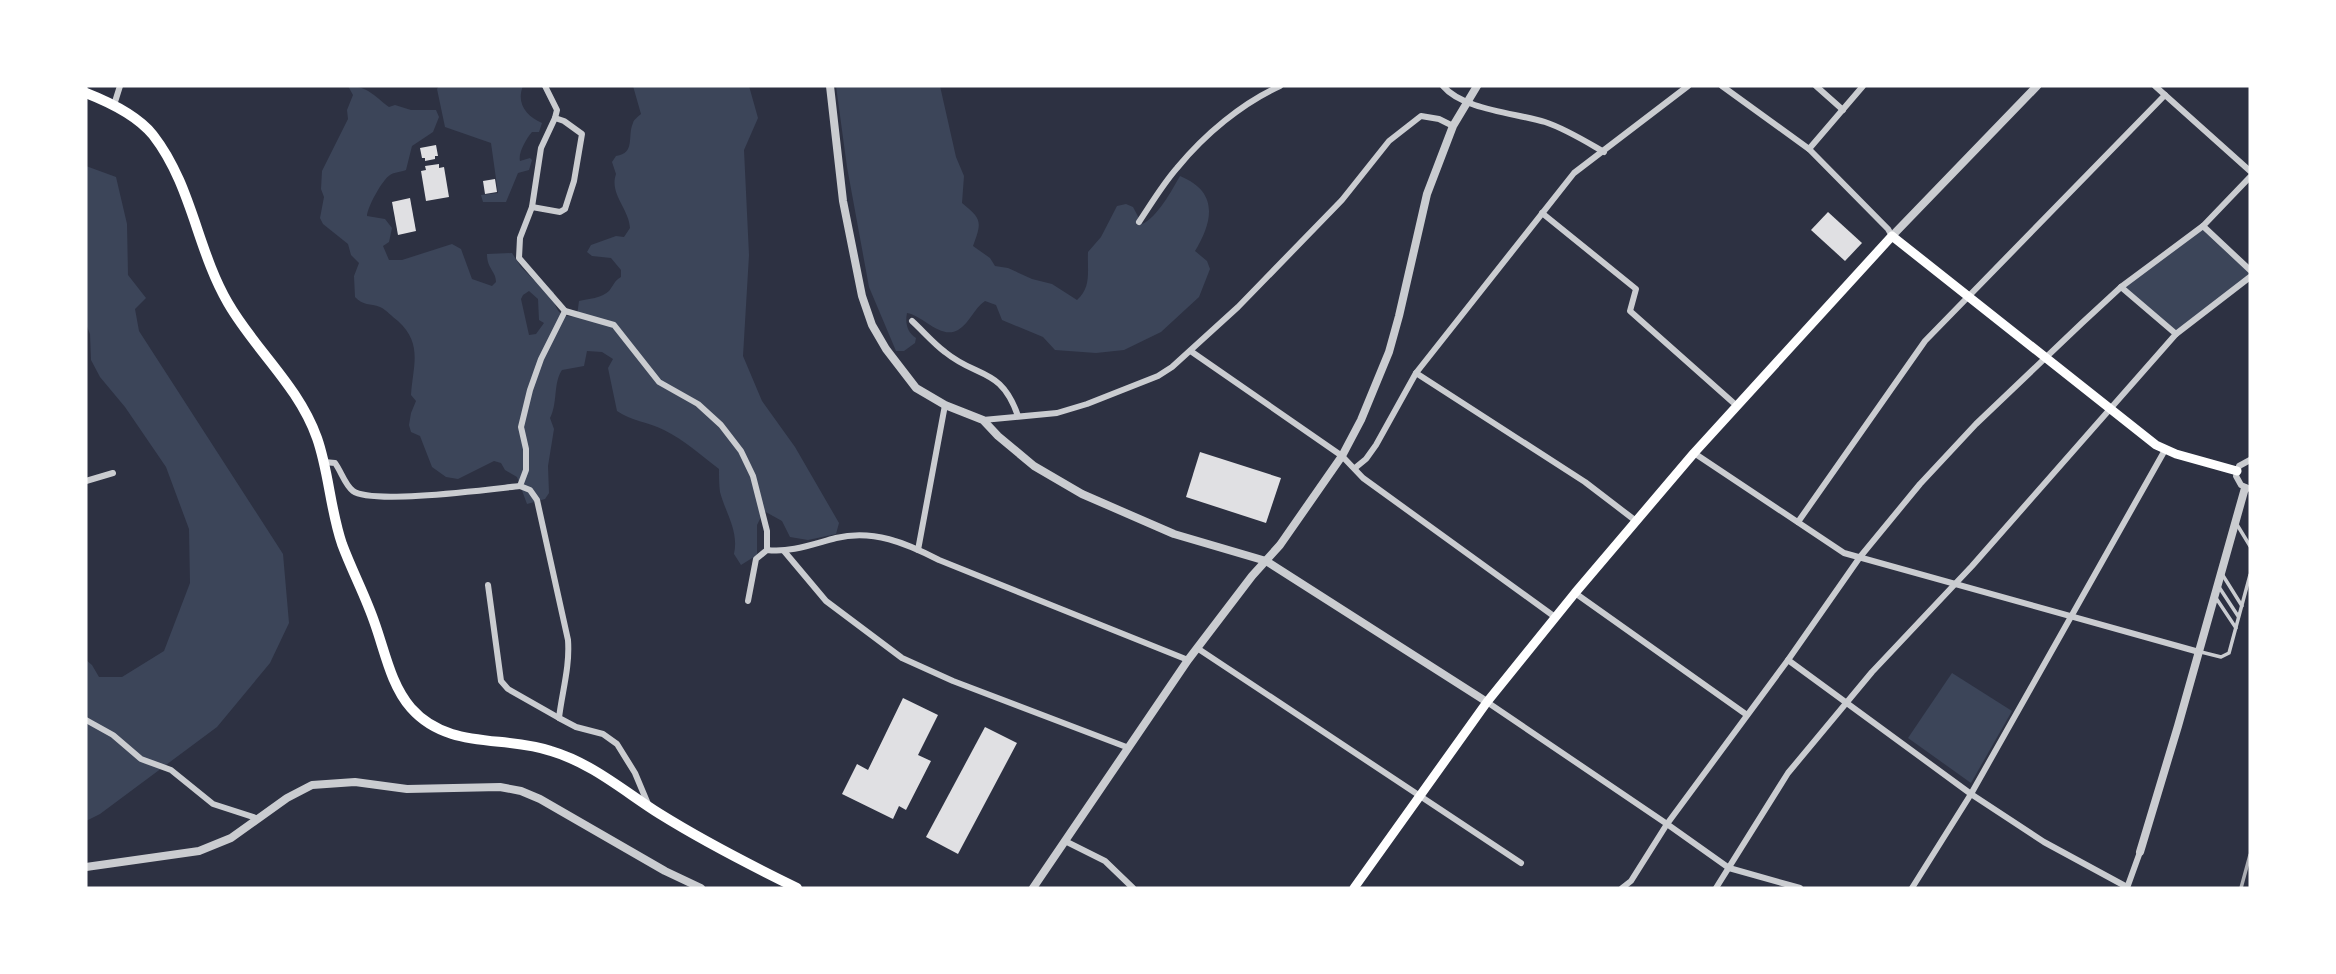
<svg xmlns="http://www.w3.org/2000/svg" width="2336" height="974" font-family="Roboto,sans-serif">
	<rect width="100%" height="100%" fill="#2d3142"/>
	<g fill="#3c4559" fill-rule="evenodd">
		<path d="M 348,86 C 368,86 374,96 389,107 L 395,105 L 411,110 L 436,110 L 439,117 L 433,132 L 412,146 L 406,170 C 401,172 394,172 390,175 C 382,180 367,208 367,216 L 385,219 L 392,228 L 389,242 L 383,246 L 389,260 L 402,260 L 452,244 L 461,249 L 472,279 L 492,286 L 496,282 C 496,271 487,269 487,254 L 512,253 L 521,267 L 535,281 L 541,281 L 554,292 C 553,309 560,319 577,316 L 579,301 C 588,299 602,298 609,291 C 614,285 614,281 621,277 L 621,270 L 611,258 L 592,256 L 587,252 L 591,245 L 616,236 L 624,237 L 630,228 C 629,209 609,194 616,174 L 612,162 L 616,156 C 636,153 627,136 633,123 C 634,119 638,117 641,114 L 633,86 L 749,86 L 758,118 L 744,150 L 749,255 L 743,356 L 762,401 L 795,447 L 839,523 L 836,534 L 808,540 L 790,537 L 782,521 L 764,511 L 757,525 L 757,555 L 741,565 L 734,554 C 739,531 726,514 720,492 C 719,485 719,476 719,469 C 701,455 684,440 664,430 C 648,422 631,421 617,411 L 608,368 L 613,359 L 602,352 L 587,351 L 584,366 L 562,370 C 553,383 558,403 550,418 L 554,429 L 548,466 L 549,493 L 545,499 L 527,504 L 517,477 L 505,470 L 501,463 L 494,461 L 458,479 L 446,477 L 432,467 L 420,436 L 411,432 L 409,425 L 411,413 L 416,401 L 411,395 C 413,365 423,344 398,321 C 392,317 387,310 380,307 C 370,303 363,306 355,297 L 354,276 L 359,263 L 351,255 L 348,244 L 323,224 L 320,218 L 324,197 L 321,189 L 322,171 L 348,119 L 347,110 L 353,95 ZM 529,291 L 538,299 L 539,320 L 544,323 L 536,334 L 529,335 L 521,299 L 523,295 Z"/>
		<path d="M 439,86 L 523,86 C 516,103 526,116 542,123 L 539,132 L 532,132 C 526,139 518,153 520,161 L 530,158 L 532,160 L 529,170 L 518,173 L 506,202 L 483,202 L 481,195 L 498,193 L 491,143 L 445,127 L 437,89 Z"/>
		<path d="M 836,86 L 940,86 L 956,157 L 964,176 L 962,203 C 982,219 982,222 973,246 L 990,258 L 995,266 L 1008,268 L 1032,279 L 1052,284 L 1077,300 C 1092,287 1087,270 1088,252 L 1101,237 L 1117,206 L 1126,204 L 1133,207 L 1142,224 C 1157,218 1172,190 1180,176 C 1219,192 1213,221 1195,251 L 1207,261 L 1210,269 L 1199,297 L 1161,332 L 1124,350 L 1096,353 L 1055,350 L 1043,337 L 1002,320 L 996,305 L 985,301 C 974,308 970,323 958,330 C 941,340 922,315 907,313 C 905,323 907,332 916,338 L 915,343 L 904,351 L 896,351 L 869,287 L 847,167 Z"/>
		<path d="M 86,166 L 116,177 L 127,224 L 128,275 L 146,298 L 135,309 L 139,331 L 283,554 L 289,623 L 270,663 L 217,727 L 100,814 L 86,821 L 86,660 L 92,665 L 99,677 L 122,677 L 164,651 L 190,583 L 189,529 L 166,467 L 125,407 L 100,377 L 91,360 L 90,334 L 86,324 Z"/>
		<path d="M 2203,226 L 2250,270 L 2250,277 L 2176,334 L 2121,287 Z"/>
		<path d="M 1952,673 L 2012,711 L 1971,783 L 1908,738 Z"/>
	</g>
	<g fill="#e0e0e3">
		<path d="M 436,145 L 438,156 L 435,156 L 435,159 L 425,161 L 425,158 L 422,158 L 420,148 Z"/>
		<path d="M 439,164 L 439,168 L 444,167 L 449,197 L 426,201 L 421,171 L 426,170 L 425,166 Z"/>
		<path d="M 495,179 L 497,192 L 485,194 L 483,181 Z"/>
		<path d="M 410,198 L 416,231 L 398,235 L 392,202 Z"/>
		<path d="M 1828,212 L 1862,243 L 1845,261 L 1811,230 Z"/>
		<path d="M 1200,452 L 1281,478 L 1266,523 L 1186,497 Z"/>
		<path d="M 903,698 L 938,715 L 918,755 L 931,761 L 906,810 L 899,806 L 893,819 L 842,794 L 857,764 L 868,770 Z"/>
		<path d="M 985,727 L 1017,743 L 958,854 L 926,837 Z"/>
	</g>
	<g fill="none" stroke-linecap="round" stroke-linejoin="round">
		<g stroke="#caccd0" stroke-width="3.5">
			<path d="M 2236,523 L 2250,546"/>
			<path d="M 2222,574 L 2242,606"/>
			<path d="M 2219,587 L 2238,616"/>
			<path d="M 2216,598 L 2236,628"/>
			<path d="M 2201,652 L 2221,657 L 2229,653 L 2250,575"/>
		</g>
		<g stroke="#caccd0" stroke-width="6">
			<path d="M 545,86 L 557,110 L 555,118 L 541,148 L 532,207 L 520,238 L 519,258 L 565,311 L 614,325 L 659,382 L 698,404 L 721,425 L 741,451 L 753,476 L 767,531 L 767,550"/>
			<path d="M 1443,86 C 1463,110 1516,113 1545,122 C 1566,129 1585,141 1604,152"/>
			<path d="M 1722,86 L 1809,149 L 1888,229 L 1892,236"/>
			<path d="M 1816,86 L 1843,110"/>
			<path d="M 2155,86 L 2250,171"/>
			<path d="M 114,105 L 120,86"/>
			<path d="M 1809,149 L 1863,86"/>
			<path d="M 532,207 L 560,212 L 565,209 L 574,181 L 582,134 L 564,121 L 555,118"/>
			<path d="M 1542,213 L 1636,289 L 1630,311 L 1737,406"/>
			<path d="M 1139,222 C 1151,204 1163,184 1177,168 C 1204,135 1242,103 1280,86"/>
			<path d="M 2203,226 L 2250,270"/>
			<path d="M 2121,287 L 2176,334"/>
			<path d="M 565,311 L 541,359 L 530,390 L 521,427 L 526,449 L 526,470 L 520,486 L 530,490 L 537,500 L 568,640 C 570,667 562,692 559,718 L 576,727 L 603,734 L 617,744 L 635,773 L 648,804"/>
			<path d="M 912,321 C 923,331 933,343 945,352 C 978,379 1001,367 1018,416"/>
			<path d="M 1192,352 L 1342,456 L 1363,478 L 1555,617"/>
			<path d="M 1416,373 L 1585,482 L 1636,521"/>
			<path d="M 983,420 L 1057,413 L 1087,404 L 1158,376 L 1172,367 L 1238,307 L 1342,200 L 1389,141 L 1421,116 L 1439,119 L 1453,126"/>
			<path d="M 1694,453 L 1844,553 L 2199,652"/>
			<path d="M 2250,460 L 2239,466 L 2236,476 L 2241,485 L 2250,489"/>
			<path d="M 324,462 L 335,463 C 341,471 345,485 353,491 C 372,505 491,489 520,486"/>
			<path d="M 1355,468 L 1366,459 L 1376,445 L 1416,373 L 1574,173 L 1688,86"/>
			<path d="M 86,481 L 113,473"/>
			<path d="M 1798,522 L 1925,341 L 2165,95"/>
			<path d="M 918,550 L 945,405"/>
			<path d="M 784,551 L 826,601 L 902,658 L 953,681 L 1129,748"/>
			<path d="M 488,585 L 501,681 L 508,689 L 559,718"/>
			<path d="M 1575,593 L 1747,715"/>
			<path d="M 748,601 L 756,559 L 767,550 C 790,553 813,544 836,538 C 873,529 906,543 939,560 L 1188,660"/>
			<path d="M 1197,648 L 1521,863"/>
			<path d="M 1788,660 L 1971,794 L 2044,842 L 2127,887"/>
			<path d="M 1487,702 L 1667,824 L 1729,868 L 1800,888"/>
			<path d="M 86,720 L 113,735 L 141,759 L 171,770 L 213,804 L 256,818"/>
			<path d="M 1065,841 L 1105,861 L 1133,888"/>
			<path d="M 1622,888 L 1631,881 L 1667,824 L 1788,660 L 1860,557 L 1920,484 L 1976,424 L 2082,323 L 2121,287 L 2203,226 L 2250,177"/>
			<path d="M 1716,888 L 1788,773 L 1872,672 L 1972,566 L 2176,334 L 2250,277"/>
			<path d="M 1912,888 L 1971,794 L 2165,450"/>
			<path d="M 2127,888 L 2140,852"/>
		</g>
		<g stroke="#caccd0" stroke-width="8">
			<path d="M 830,86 L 843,201 L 862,296 L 872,325 L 886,349 L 916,388 L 945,405 L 983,420 L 998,436 L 1034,466 L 1082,494 L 1174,534 L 1266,561 L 1487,702"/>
			<path d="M 1892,236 L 2037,86"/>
			<path d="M 2140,852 L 2178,726 L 2245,488"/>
			<path d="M 86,867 L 199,851 L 231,838 L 287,798 L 312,785 L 355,782 L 407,789 L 500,787 L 521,791 L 540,799 L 665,871 L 701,888"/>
			<path d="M 1033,888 L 1188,660 L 1252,576 L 1280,545 L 1342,456 L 1361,420 L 1389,352 L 1399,316 L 1427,194 L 1453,126 L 1477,86"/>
		</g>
		<path stroke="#fff" stroke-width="9" d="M 1354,888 L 1487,702 L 1575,593 L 1694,453 L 1892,236 L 2156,445 L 2176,454 L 2237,471"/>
		<path stroke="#fff" stroke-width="10" d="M 86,93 C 109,102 137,115 153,135 C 192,185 197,250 228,303 C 255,350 298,385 317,438 C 329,472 330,509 342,544 C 352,571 366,597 375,624 C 385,652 391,685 411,708 C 448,750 503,735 551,751 C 592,763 625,792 660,814 C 705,842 750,865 797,888"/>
		<path stroke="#abadb3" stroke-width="3.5" d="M 2241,888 L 2250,855"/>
	</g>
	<rect width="2336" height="974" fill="none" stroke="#ffffff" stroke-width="175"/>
</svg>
